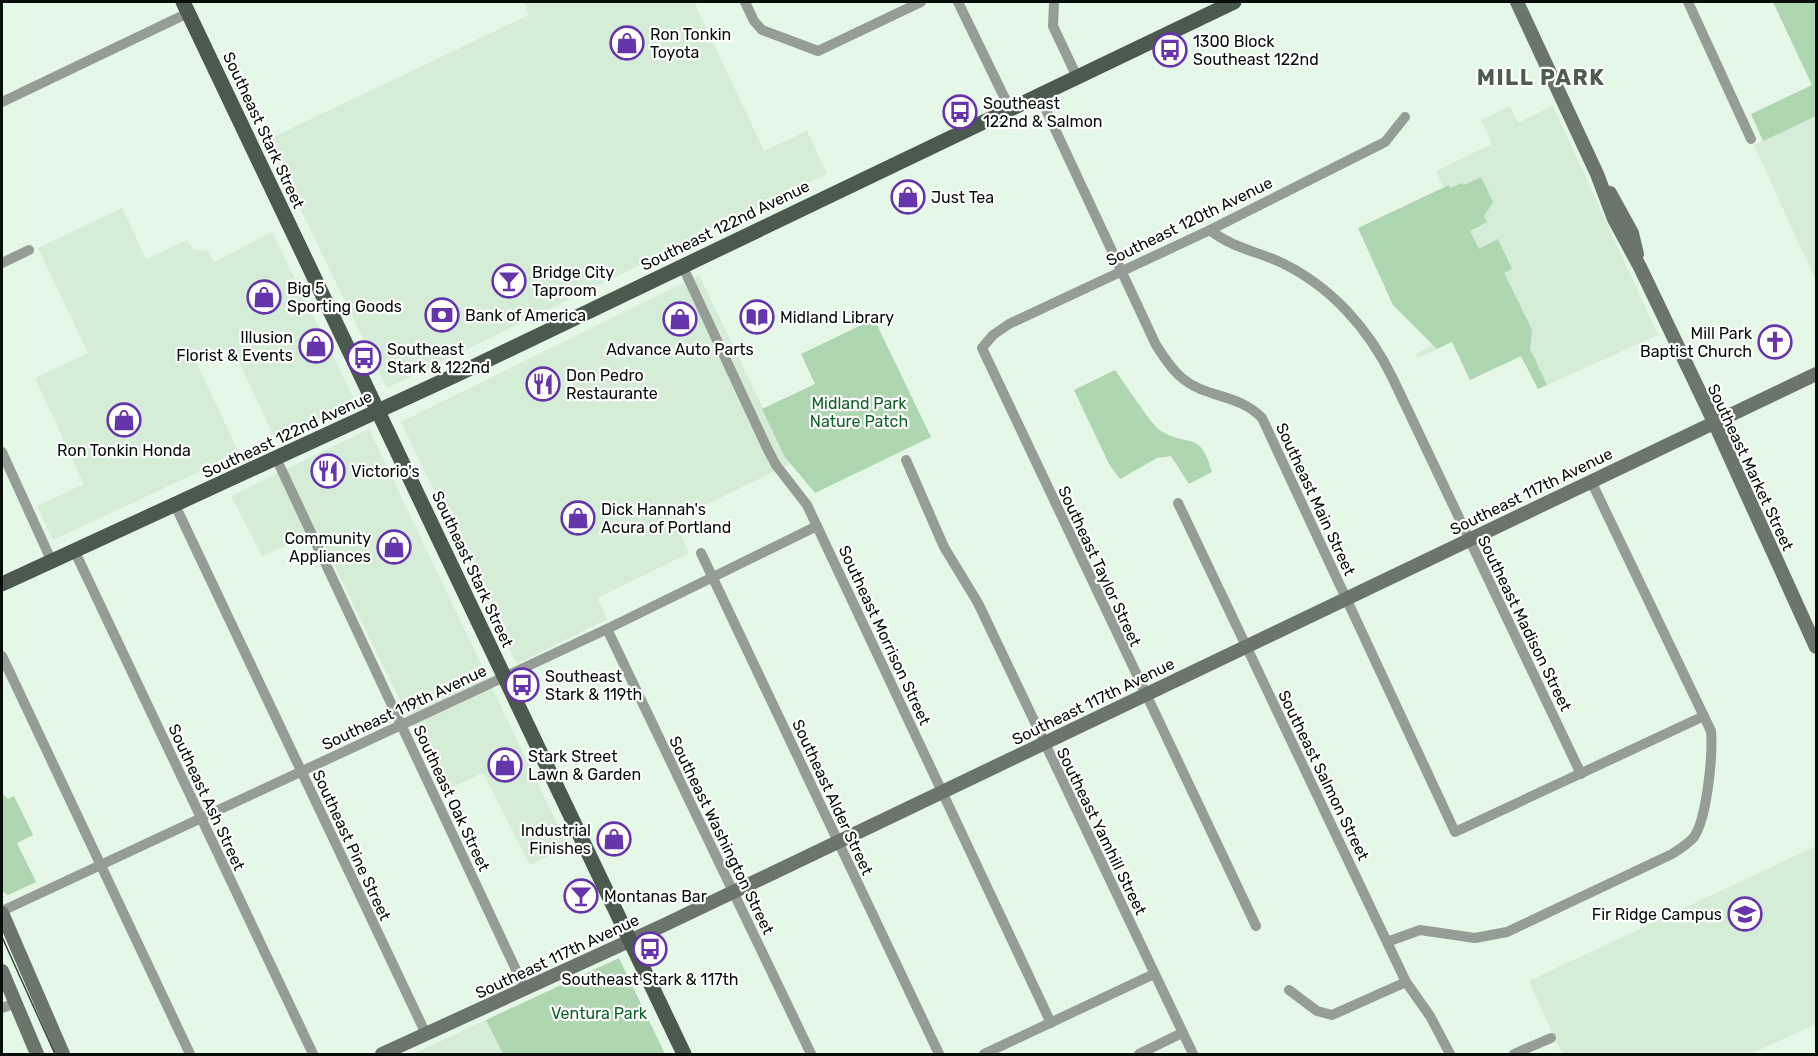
<svg xmlns="http://www.w3.org/2000/svg" width="1818" height="1056" font-family="Rubik,sans-serif">
	<rect width="100%" height="100%" fill="#e5f7e6"/>
	<g fill="#d5ecd7">
		<path d="M 523,2 L 694,2 L 764,151 L 807,131 L 827,174 L 387,388 L 267,140 L 529,15 Z"/>
		<path d="M 1510,106 L 1518,123 L 1553,106 L 1658,335 L 1538,389 L 1521,356 L 1470,380 L 1452,342 L 1418,358 L 1416,354 L 1433,345 L 1393,305 L 1358,228 L 1444,188 L 1436,171 L 1492,144 L 1481,120 Z"/>
		<path d="M 1816,116 L 1816,281 L 1754,145 Z"/>
		<path d="M 122,208 L 146,259 L 187,240 L 193,249 L 208,251 L 214,262 L 272,232 L 356,403 L 275,439 L 232,347 L 197,364 L 239,453 L 53,540 L 37,506 L 84,484 L 35,378 L 88,353 L 38,248 Z"/>
		<path d="M 699,275 L 790,464 L 674,520 L 689,553 L 597,598 L 607,619 L 517,664 L 401,422 Z"/>
		<path d="M 369,429 L 568,847 L 530,865 L 483,773 L 444,790 L 318,532 L 262,556 L 231,496 Z"/>
		<path d="M 1816,846 L 1816,1024 L 1750,1054 L 1562,1054 L 1529,981 Z"/>
		<path d="M 486,1020 L 503,1054 L 413,1054 Z"/>
	</g>
	<g fill="#add6b1">
		<path d="M 1773,2 L 1816,2 L 1816,116 L 1763,141 L 1751,114 L 1812,85 Z"/>
		<path d="M 1481,177 L 1493,202 L 1484,216 L 1487,222 L 1470,231 L 1479,249 L 1498,239 L 1512,269 L 1504,273 L 1532,330 L 1530,349 L 1547,385 L 1538,389 L 1521,356 L 1470,380 L 1452,342 L 1437,349 L 1393,305 L 1358,228 L 1449,185 L 1450,188 L 1462,183 L 1464,185 Z"/>
		<path d="M 874,319 L 931,437 L 815,493 L 785,457 L 762,409 L 815,384 L 801,354 Z"/>
		<path d="M 1115,370 C 1124,382 1151,425 1161,431 C 1189,448 1200,429 1212,472 L 1189,484 L 1171,456 L 1157,458 L 1120,479 L 1109,464 L 1074,390 Z"/>
		<path d="M 2,793 L 8,799 L 14,796 L 33,835 L 17,843 L 36,882 L 8,895 L 2,891 Z"/>
		<path d="M 619,958 L 665,1054 L 503,1054 L 486,1020 Z"/>
	</g>
	<g fill="none" stroke-linecap="round" stroke-linejoin="round">
		<g stroke="#969d96" stroke-width="10">
			<path d="M 745,2 L 754,21 L 762,30 L 818,51 L 921,2"/>
			<path d="M 958,2 L 1010,109"/>
			<path d="M 1054,2 L 1053,26 L 1077,77"/>
			<path d="M 1688,2 L 1751,139"/>
			<path d="M 1039,95 L 1156,345 C 1164,357 1171,369 1182,378 C 1207,399 1238,393 1262,418 L 1455,832 L 1704,716"/>
			<path d="M 2,102 L 188,13"/>
			<path d="M 1210,230 C 1231,247 1255,251 1280,262 C 1331,286 1369,329 1393,379 L 1581,774"/>
			<path d="M 2,263 L 29,250"/>
			<path d="M 682,265 L 767,448 L 776,465 L 807,505 L 1051,1023"/>
			<path d="M 2,452 L 52,562"/>
			<path d="M 276,458 L 525,989"/>
			<path d="M 906,460 L 944,547 L 978,603 L 1193,1054"/>
			<path d="M 1178,503 L 1406,982 L 1430,1016 L 1450,1054"/>
			<path d="M 175,505 L 426,1034"/>
			<path d="M 75,552 L 313,1054"/>
			<path d="M 701,553 L 939,1054"/>
			<path d="M 607,629 L 811,1054"/>
			<path d="M 2,656 L 190,1054"/>
			<path d="M 2,911 L 607,629 L 817,526"/>
			<path d="M 1256,926 L 982,348 L 993,335 L 1009,324 L 1210,230 L 1385,142 L 1405,117"/>
			<path d="M 1387,942 L 1420,930 L 1475,938 L 1507,932 L 1672,854 C 1680,849 1688,844 1694,837 C 1707,818 1713,755 1711,731 L 1591,481"/>
			<path d="M 1289,990 L 1317,1011 L 1332,1015 L 1406,982"/>
			<path d="M 2,1008 L 16,1003"/>
			<path d="M 984,1054 L 1154,974"/>
			<path d="M 1139,1054 L 1182,1033"/>
			<path d="M 1514,1054 L 1551,1038"/>
		</g>
		<g stroke="#6b756c" stroke-width="14">
			<path d="M 1517,2 L 1597,174 L 1614,219 L 1640,267 L 1714,422 L 1816,647"/>
			<path d="M 1610,193 L 1632,233 L 1637,254"/>
			<path d="M 2,913 L 63,1054"/>
			<path d="M 2,971 L 37,1054"/>
			<path d="M 382,1054 L 662,926 L 1816,374"/>
		</g>
		<g stroke="#4c594e" stroke-width="15">
			<path d="M 183,2 L 684,1054"/>
			<path d="M 2,584 L 456,375 L 1234,2"/>
		</g>
		<path stroke="#3a433b" stroke-width="1.5" d="M 2,937 L 55,1054"/>
	</g>
	<defs>
		<g id="shop-ring" transform="scale(1.725)"><circle r="9.5" fill="#fff" stroke="#6635ac" stroke-width="1.5"/><path d="M-5-2.5h2.3a2.7 3.5 0 0 1 5.4 0H5L5.5 6h-11ZM-1.5-2.5h3a1.5 2.3 0 0 0-3 0Z" fill="#6635ac"/></g>
		<g id="bus-ring" transform="scale(1.725)"><circle r="9.5" fill="#fff" stroke="#6635ac" stroke-width="1.5"/><path d="M-5-6H5V4H4V6H2V4H-2V6H-4V4H-5ZM-3.5-4V0h7V-4ZM-3.5 1.2v1.5H-2V1.2ZM2 1.2v1.5H3.5V1.2Z" fill="#6635ac"/></g>
		<g id="bar-ring" transform="scale(1.725)"><circle r="9.5" fill="#fff" stroke="#6635ac" stroke-width="1.5"/><path d="M-6-5H6L.8 .8V4.5H3.5V6h-7V4.5H-.8V.8Z" fill="#6635ac"/></g>
		<g id="bank-ring" transform="scale(1.725)"><circle r="9.5" fill="#fff" stroke="#6635ac" stroke-width="1.5"/><path d="M-6-4H6V4H-6ZM0-2.3a2.3 2.3 0 1 0 0 4.6a2.3 2.3 0 1 0 0-4.6Z" fill="#6635ac"/></g>
		<g id="library-ring" transform="scale(1.725)"><circle r="9.5" fill="#fff" stroke="#6635ac" stroke-width="1.5"/><path d="M-6-4Q-3-5.5-.7-3.5V5Q-3 3-6 4ZM6-4Q3-5.5 .7-3.5V5Q3 3 6 4Z" fill="#6635ac"/></g>
		<g id="church-ring" transform="scale(1.725)"><circle r="9.5" fill="#fff" stroke="#6635ac" stroke-width="1.5"/><path d="M-1.2-6h2.4v3.5h3.3v2.4h-3.3V6h-2.4V-.1h-3.3v-2.4h3.3Z" fill="#6635ac"/></g>
		<g id="restaurant-ring" transform="scale(1.725)"><circle r="9.5" fill="#fff" stroke="#6635ac" stroke-width="1.5"/><path d="M-5-6h1v4h1v-4h1v4h1v-4h1v5L-1.5 .5V6h-2V.5L-5-1ZM5-6V6H3V1.5H1.5Q1.5-4 5-6Z" fill="#6635ac"/></g>
		<g id="school-ring" transform="scale(1.725)"><circle r="9.5" fill="#fff" stroke="#6635ac" stroke-width="1.5"/><path d="M0-5L7-2L0 1L-7-2ZM-4 1L0 2.5L4 1V4Q0 6-4 4Z" fill="#6635ac"/></g>
	</defs>
	<g fill-rule="evenodd">
		<use href="#shop-ring" x="627" y="43"/>
		<use href="#bus-ring" x="1170" y="50"/>
		<use href="#bus-ring" x="960" y="112"/>
		<use href="#shop-ring" x="908" y="197"/>
		<use href="#bar-ring" x="509" y="281"/>
		<use href="#shop-ring" x="264" y="297"/>
		<use href="#bank-ring" x="442" y="315"/>
		<use href="#library-ring" x="757" y="317"/>
		<use href="#shop-ring" x="680" y="319"/>
		<use href="#church-ring" x="1775" y="342"/>
		<use href="#shop-ring" x="316" y="346"/>
		<use href="#bus-ring" x="364" y="358"/>
		<use href="#restaurant-ring" x="543" y="384"/>
		<use href="#shop-ring" x="124" y="420"/>
		<use href="#restaurant-ring" x="328" y="471"/>
		<use href="#shop-ring" x="578" y="518"/>
		<use href="#shop-ring" x="394" y="547"/>
		<use href="#bus-ring" x="522" y="685"/>
		<use href="#shop-ring" x="505" y="765"/>
		<use href="#shop-ring" x="614" y="839"/>
		<use href="#bar-ring" x="581" y="896"/>
		<use href="#school-ring" x="1745" y="914"/>
		<use href="#bus-ring" x="650" y="949"/>
	</g>
	<g text-anchor="middle" stroke-width="4.5" stroke-linejoin="round" paint-order="stroke">
		<g font-size="16" fill="#080e09" stroke="#fff" text-anchor="start">
			<text x="650" y="40">Ron Tonkin<tspan x="650" dy="18">Toyota</tspan></text>
			<text x="1193" y="47">1300 Block<tspan x="1193" dy="18">Southeast 122nd</tspan></text>
			<text x="983" y="109">Southeast<tspan x="983" dy="18">122nd &amp; Salmon</tspan></text>
			<text x="931" y="203">Just Tea</text>
			<text x="532" y="278">Bridge City<tspan x="532" dy="18">Taproom</tspan></text>
			<text x="287" y="294">Big 5<tspan x="287" dy="18">Sporting Goods</tspan></text>
			<text x="465" y="321">Bank of America</text>
			<text x="780" y="323">Midland Library</text>
			<text x="1752" y="339" text-anchor="end">Mill Park<tspan x="1752" dy="18">Baptist Church</tspan></text>
			<text x="293" y="343" text-anchor="end">Illusion<tspan x="293" dy="18">Florist &amp; Events</tspan></text>
			<text x="387" y="355">Southeast<tspan x="387" dy="18">Stark &amp; 122nd</tspan></text>
			<text x="680" y="355" text-anchor="middle">Advance Auto Parts</text>
			<text x="566" y="381">Don Pedro<tspan x="566" dy="18">Restaurante</tspan></text>
			<text x="124" y="456" text-anchor="middle">Ron Tonkin Honda</text>
			<text x="351" y="477">Victorio's</text>
			<text x="601" y="515">Dick Hannah's<tspan x="601" dy="18">Acura of Portland</tspan></text>
			<text x="371" y="544" text-anchor="end">Community<tspan x="371" dy="18">Appliances</tspan></text>
			<text x="545" y="682">Southeast<tspan x="545" dy="18">Stark &amp; 119th</tspan></text>
			<text x="528" y="762">Stark Street<tspan x="528" dy="18">Lawn &amp; Garden</tspan></text>
			<text x="591" y="836" text-anchor="end">Industrial<tspan x="591" dy="18">Finishes</tspan></text>
			<text x="604" y="902">Montanas Bar</text>
			<text x="1722" y="920" text-anchor="end">Fir Ridge Campus</text>
			<text x="650" y="985" text-anchor="middle">Southeast Stark &amp; 117th</text>
		</g>
		<g font-size="16" fill="#080e09" stroke="#fff">
			<text transform="translate(264 130) rotate(65)" y="6">Southeast Stark Street</text>
			<text transform="translate(1189 221) rotate(-26)" y="6">Southeast 120th Avenue</text>
			<text transform="translate(725 225) rotate(-26)" y="6">Southeast 122nd Avenue</text>
			<text transform="translate(287 434) rotate(-25)" y="6">Southeast 122nd Avenue</text>
			<text transform="translate(1751 467) rotate(65)" y="6">Southeast Market Street</text>
			<text transform="translate(1531 491) rotate(-26)" y="6">Southeast 117th Avenue</text>
			<text transform="translate(1316 499) rotate(65)" y="6">Southeast Main Street</text>
			<text transform="translate(1100 566) rotate(65)" y="6">Southeast Taylor Street</text>
			<text transform="translate(473 569) rotate(65)" y="6">Southeast Stark Street</text>
			<text transform="translate(1525 623) rotate(64)" y="6">Southeast Madison Street</text>
			<text transform="translate(885 635) rotate(65)" y="6">Southeast Morrison Street</text>
			<text transform="translate(1093 701) rotate(-26)" y="6">Southeast 117th Avenue</text>
			<text transform="translate(404 707) rotate(-25)" y="6">Southeast 119th Avenue</text>
			<text transform="translate(1324 775) rotate(64)" y="6">Southeast Salmon Street</text>
			<text transform="translate(207 797) rotate(65)" y="6">Southeast Ash Street</text>
			<text transform="translate(833 797) rotate(65)" y="6">Southeast Alder Street</text>
			<text transform="translate(452 798) rotate(65)" y="6">Southeast Oak Street</text>
			<text transform="translate(1102 831) rotate(64)" y="6">Southeast Yamhill Street</text>
			<text transform="translate(722 835) rotate(64)" y="6">Southeast Washington Street</text>
			<text transform="translate(352 845) rotate(65)" y="6">Southeast Pine Street</text>
			<text transform="translate(557 956) rotate(-25)" y="6">Southeast 117th Avenue</text>
		</g>
		<g font-size="16" fill="#0e6427" stroke="#fff">
			<text x="859" y="409">Midland Park<tspan x="859" dy="18">Nature Patch</tspan></text>
			<text x="599" y="1019">Ventura Park</text>
		</g>
		<g font-size="22" font-weight="bold" letter-spacing="1.5" fill="#4d5c4e" stroke="#fff">
			<text x="1541" y="85">MILL PARK</text>
		</g>
	</g>
	<rect width="1818" height="1056" fill="none" stroke="#080e09" stroke-width="6"/>
</svg>
